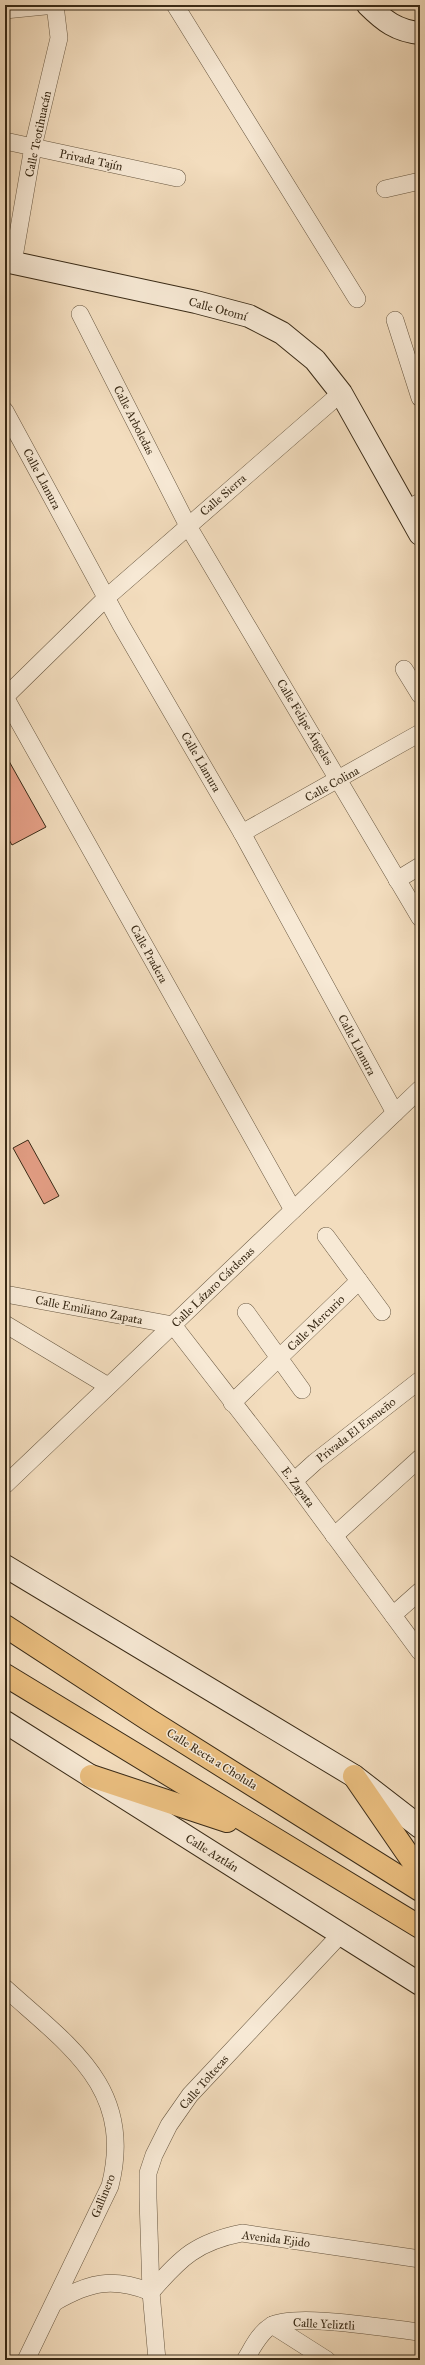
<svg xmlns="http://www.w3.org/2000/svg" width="425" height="2365" font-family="'IM FELL Great Primer',serif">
	<rect width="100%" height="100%" fill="#f3ddbe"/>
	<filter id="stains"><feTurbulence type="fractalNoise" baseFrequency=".005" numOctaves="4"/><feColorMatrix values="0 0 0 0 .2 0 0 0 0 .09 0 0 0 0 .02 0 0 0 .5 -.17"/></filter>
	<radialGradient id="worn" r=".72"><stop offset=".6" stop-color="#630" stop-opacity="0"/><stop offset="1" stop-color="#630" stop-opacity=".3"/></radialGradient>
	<g fill="#e59f86" stroke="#392a16">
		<path d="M 5,754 L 46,827 L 12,845 L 5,833 Z"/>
		<path d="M 28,1140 L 59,1196 L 44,1204 L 13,1148 Z"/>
	</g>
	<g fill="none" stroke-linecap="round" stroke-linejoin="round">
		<g stroke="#685740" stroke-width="18">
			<g id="street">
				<path d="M 175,5 L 357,299"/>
				<path d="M 5,10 L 55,5"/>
				<path d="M 5,141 L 177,178"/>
				<path d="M 385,189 L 420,181"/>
				<path d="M 13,263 L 33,147 L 59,38 L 55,5"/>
				<path d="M 80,314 L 188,526 L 420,918"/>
				<path d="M 395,320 L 420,398"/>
				<path d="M 5,411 L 121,625 L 242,833 L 395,1113"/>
				<path d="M 406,509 L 420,502"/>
				<path d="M 404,669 L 420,695"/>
				<path d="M 5,697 L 293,1210"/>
				<path d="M 5,697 L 106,598 L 341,393"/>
				<path d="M 242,833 L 420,733"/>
				<path d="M 397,880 L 420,866"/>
				<path d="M 326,1236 L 382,1312"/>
				<path d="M 5,1294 L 173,1325 L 294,1481 L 420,1652"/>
				<path d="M 246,1312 L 302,1390"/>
				<path d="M 5,1324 L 108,1386"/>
				<path d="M 232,1403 L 359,1281"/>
				<path d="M 294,1481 L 315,1462 L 420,1380"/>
				<path d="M 5,1485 L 420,1089"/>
				<path d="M 334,1536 L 420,1458"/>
				<path d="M 393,1615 L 420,1591"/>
				<path d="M 5,1988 C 69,2046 135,2088 110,2186 L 26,2360"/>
				<path d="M 151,2292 C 181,2257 197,2242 242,2233 L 420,2259"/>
				<path d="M 55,2302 C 90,2282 112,2277 151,2292"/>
				<path d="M 272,2325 L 327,2360"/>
				<path d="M 157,2360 L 151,2292 L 148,2198 L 148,2173 L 154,2155 L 169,2125 L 190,2095 L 340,1935"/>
				<path d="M 245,2360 C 252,2349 259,2333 271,2326 C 293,2312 390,2329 420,2332"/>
			</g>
		</g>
		<g stroke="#392a16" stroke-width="24">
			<g id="secondary">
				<path d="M 368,5 C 384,21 397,31 420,33"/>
				<path d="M 5,261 L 196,302 L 249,316 L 282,333 L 315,360 L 341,393 L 420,534"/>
				<path d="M 5,1566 L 354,1776 L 420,1827"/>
				<path d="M 5,1722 L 420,1984"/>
			</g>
		</g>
		<g stroke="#392a16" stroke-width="24">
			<g id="primary">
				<path d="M 5,1626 L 149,1720 L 420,1890"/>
				<path d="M 5,1675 L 420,1927"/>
				<path d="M 91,1776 L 227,1821"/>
				<path d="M 354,1776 L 420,1872"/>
			</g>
		</g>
		<use href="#street" stroke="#f7e9d5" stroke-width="17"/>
		<use href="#secondary" stroke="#f7e9d5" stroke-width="22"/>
		<use href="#primary" stroke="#eabe7f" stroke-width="22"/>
	</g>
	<g text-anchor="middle" stroke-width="3" stroke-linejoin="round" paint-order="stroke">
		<g font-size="12" fill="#392a16" stroke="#f7e9d5">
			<text transform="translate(38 134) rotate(-78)" y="4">Calle Teotihuacán</text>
			<text transform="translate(91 160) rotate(12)" y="4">Privada Tajín</text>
			<text transform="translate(218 309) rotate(15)" y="4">Calle Otomí</text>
			<text transform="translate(134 420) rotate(63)" y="4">Calle Arboledas</text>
			<text transform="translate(42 479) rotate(62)" y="4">Calle Llanura</text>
			<text transform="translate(223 495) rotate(-41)" y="4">Calle Sierra</text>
			<text transform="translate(305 722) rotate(59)" y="4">Calle Felipe Ángeles</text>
			<text transform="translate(201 762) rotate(60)" y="4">Calle Llanura</text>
			<text transform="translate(332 784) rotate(-29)" y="4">Calle Colina</text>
			<text transform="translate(149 954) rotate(61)" y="4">Calle Pradera</text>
			<text transform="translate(357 1045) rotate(62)" y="4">Calle Llanura</text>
			<text transform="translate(213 1287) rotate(-44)" y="4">Calle Lázaro Cárdenas</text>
			<text transform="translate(89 1310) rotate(11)" y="4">Calle Emiliano Zapata</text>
			<text transform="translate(316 1323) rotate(-44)" y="4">Calle Mercurio</text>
			<text transform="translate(356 1430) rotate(-38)" y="4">Privada El Ensueño</text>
			<text transform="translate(298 1487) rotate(53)" y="4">E. Zapata</text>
			<text transform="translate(212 1759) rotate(32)" y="4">Calle Recta a Cholula</text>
			<text transform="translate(212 1853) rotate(32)" y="4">Calle Aztlán</text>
			<text transform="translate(204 2082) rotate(-49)" y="4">Calle Toltecas</text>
			<text transform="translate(103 2196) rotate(-68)" y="4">Gallinero</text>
			<text transform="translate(276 2239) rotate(7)" y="4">Avenida Ejido</text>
			<text transform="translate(324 2324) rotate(3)" y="4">Calle Yeliztli</text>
		</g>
	</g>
	<rect width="425" height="2365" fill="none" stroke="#f3ddbe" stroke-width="20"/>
	<rect x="6" y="6" width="413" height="2353" fill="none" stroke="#392a16" stroke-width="2"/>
	<rect x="10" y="10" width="405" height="2345" fill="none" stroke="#392a16"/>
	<rect width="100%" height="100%" filter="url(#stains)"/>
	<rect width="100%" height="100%" fill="url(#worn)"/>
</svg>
